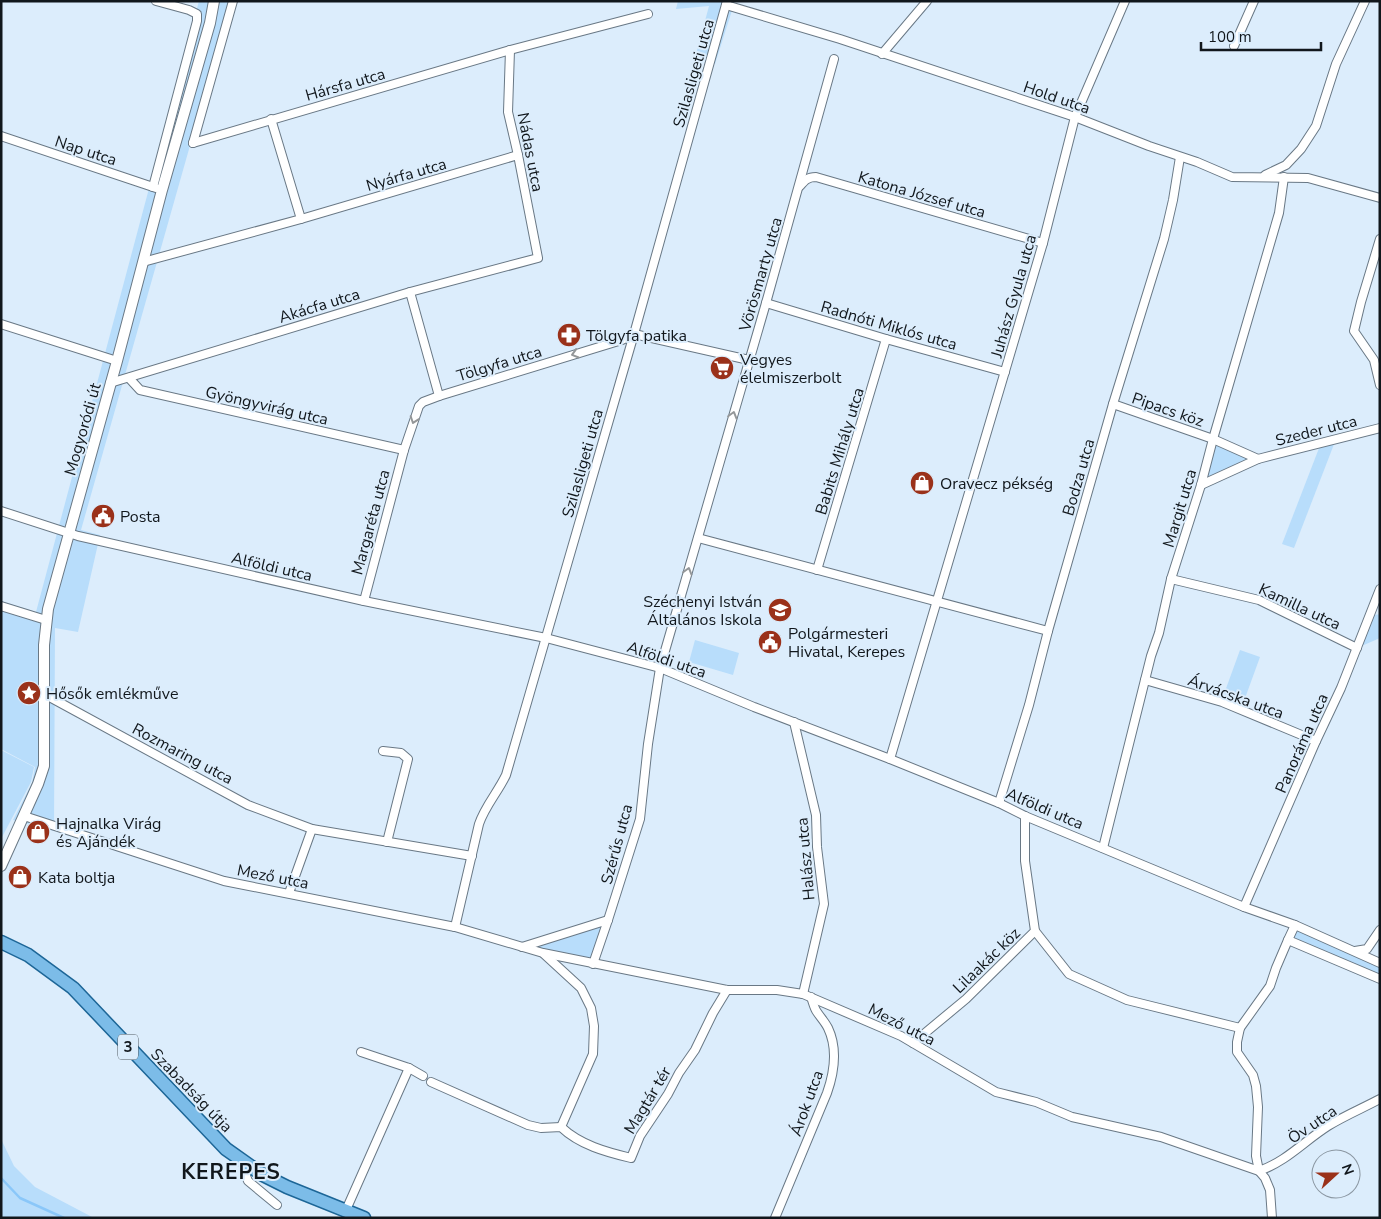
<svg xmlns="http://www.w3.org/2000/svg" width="1381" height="1219" font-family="'Nunito Sans',sans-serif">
	<rect width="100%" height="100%" fill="#dcedfc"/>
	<g fill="#b8ddfb">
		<path d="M 199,1 L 231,1 L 81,530 L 100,535 L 78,632 L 55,628 L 54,831 L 13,820 L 32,783 L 35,767 L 1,749 L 1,601 L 36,612 Z"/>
		<path d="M 678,1 L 735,1 L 715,64 L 695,58 L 709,6 L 676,9 Z"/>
		<path d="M 1213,439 L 1258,459 L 1201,485 Z"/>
		<path d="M 1336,439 L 1294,548 L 1282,544 L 1321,443 Z"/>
		<path d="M 1380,614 L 1380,638 L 1357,648 L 1370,616 Z"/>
		<path d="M 695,640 L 739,653 L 733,675 L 689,662 Z"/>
		<path d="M 1240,650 L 1260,657 L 1244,701 L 1224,694 Z"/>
		<path d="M 1,750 L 34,767 L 31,782 L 1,839 Z"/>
		<path d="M 608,920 L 593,964 L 522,947 Z"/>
		<path d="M 1295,925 L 1380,963 L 1380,979 L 1288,940 Z"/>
		<path d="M 1,1139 L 14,1166 L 35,1187 L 94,1218 L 1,1218 Z"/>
	</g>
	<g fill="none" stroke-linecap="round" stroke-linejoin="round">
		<path stroke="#8ac7f9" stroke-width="2.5" d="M 1,1178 L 20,1198 L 64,1218"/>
		<g stroke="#697885" stroke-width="10">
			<g id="minor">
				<path d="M 726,5 L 840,39 L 1075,117 L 1149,146 L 1197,162 L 1232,177 L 1308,178 L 1380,198"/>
				<path d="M 1234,46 L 1254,1"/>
				<path d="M 882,54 L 927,1"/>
				<path d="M 271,119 L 301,219"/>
				<path d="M 1,136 L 156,188"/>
				<path d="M 193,143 L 510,50 L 648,14"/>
				<path d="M 193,143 L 233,1"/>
				<path d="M 1265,175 L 1286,165 L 1301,149 L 1316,126 L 1336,64 L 1365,1"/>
				<path d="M 800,186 C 805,180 808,177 816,177 L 1043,243"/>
				<path d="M 153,187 L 197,21 L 197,14 L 189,10 L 156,1"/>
				<path d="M 1380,239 L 1361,302 L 1354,331 L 1374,360 L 1380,385"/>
				<path d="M 143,262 L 301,219 L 518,155"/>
				<path d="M 410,292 L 439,396"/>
				<path d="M 766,303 L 886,339 L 1005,372"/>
				<path d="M 1,324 L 117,361"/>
				<path d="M 129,378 L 140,390 L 404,450"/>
				<path d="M 110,383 L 410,292 L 538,258 L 518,155 L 508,112 L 510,50"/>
				<path d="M 1113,404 L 1213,439 L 1258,459 L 1380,428"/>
				<path d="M 1201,485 L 1258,459"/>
				<path d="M 1,511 L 78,536 L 364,601 L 546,638 L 660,668 L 754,707 L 890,759 L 999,803 L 1025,816 L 1244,907 L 1295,925 L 1380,963"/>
				<path d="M 698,538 L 1048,631"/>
				<path d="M 817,570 L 886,339"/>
				<path d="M 1171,579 L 1259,600 L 1357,648"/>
				<path d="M 364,601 L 404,450 L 419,406 L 423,402 L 439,396 L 622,340 L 634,334 L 749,360"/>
				<path d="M 1,606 L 46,620"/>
				<path d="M 1145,680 L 1222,702 L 1316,741"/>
				<path d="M 44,694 L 248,805 L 312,829 L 472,856"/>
				<path d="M 794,722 L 816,815 L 817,847 L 824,904 L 803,994"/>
				<path d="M 383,751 L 401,753 L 408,759 L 387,842"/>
				<path d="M 890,759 L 1043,243 L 1075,117 L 1125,1"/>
				<path d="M 999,803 L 1029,705 L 1048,631 L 1113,404 L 1164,239 L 1173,200 L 1180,157"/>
				<path d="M 24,816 L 224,881 L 455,927 L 543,953 L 727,990 L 777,990 L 803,994 L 901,1036 L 996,1092 L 1036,1102 L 1072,1117 L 1161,1137 L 1259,1171 C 1287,1161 1303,1142 1328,1126 C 1344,1116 1363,1108 1380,1099"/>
				<path d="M 1103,848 L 1151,656 L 1159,633 L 1171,579 L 1201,485 L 1213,439 L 1279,213 L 1284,177"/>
				<path d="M 289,893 L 312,829"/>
				<path d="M 1244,907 L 1316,741 L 1341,688 L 1380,589"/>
				<path d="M 1295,925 L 1288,940 L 1380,979"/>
				<path d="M 455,927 L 479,824 C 485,806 498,792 506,775 L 634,334 L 727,1"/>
				<path d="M 1035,931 L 1069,974 L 1127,1000 L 1240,1028"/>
				<path d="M 522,947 L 608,920"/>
				<path d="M 1355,951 L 1367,949 L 1380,930"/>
				<path d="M 544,954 L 581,988 L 591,1008 L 594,1026 L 593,1054 L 561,1127"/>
				<path d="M 593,964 L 608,920 L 640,819 L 648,744 L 660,668 L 766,303 L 834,59"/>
				<path d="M 913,1043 L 966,999 L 1035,931 L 1025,861 L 1025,816"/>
				<path d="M 361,1052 L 409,1068 L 423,1076"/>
				<path d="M 431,1082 L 528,1125 L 541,1128 L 561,1127 C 580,1145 606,1152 631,1158 L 640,1136 L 668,1094 L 679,1073 L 695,1050 L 713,1013 L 727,990"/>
				<path d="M 246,1164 L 246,1176 L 248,1181 L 277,1205"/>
				<path d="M 346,1210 L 409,1068"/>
				<path d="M 775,1218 L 827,1093 C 834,1073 838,1049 828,1028 C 825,1022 821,1018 817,1012 C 814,1008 813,1002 811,997"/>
				<path d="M 1272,1218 L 1270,1190 L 1265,1178 L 1259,1171 L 1256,1156 L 1258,1107 L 1256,1086 L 1253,1075 L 1237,1052 L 1237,1042 L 1240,1028 L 1270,986 L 1276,968 L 1288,940"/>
			</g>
		</g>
		<g stroke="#697885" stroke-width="12">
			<path id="tertiary" d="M 1,866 L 38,784 L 44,766 L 44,645 L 48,609 L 117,361 L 162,190 L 210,23 L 214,1"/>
		</g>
		<g stroke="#1d6697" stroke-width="15">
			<path id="primary" d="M 1,942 L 28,955 L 73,988 L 226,1149 L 263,1175 L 287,1187 L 364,1218"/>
		</g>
		<use href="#minor" stroke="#fff" stroke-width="8"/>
		<use href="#tertiary" stroke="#fff" stroke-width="10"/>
		<use href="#primary" stroke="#7cbce8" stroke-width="12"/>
	</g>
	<defs><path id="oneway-chevron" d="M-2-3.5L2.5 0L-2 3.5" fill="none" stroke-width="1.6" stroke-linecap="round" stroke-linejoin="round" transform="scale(1.25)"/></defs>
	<g stroke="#949799">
		<use href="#oneway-chevron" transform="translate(575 354) rotate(163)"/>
		<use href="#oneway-chevron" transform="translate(733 415) rotate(-74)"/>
		<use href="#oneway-chevron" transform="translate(414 420) rotate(109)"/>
		<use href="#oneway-chevron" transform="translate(688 571) rotate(-74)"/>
	</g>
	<defs>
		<g id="pharmacy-disc" transform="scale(1.25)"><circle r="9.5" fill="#9a311a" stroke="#dcedfc"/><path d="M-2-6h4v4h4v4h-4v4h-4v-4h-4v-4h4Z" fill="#fff"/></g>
		<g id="supermarket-disc" transform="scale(1.25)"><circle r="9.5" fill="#9a311a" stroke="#dcedfc"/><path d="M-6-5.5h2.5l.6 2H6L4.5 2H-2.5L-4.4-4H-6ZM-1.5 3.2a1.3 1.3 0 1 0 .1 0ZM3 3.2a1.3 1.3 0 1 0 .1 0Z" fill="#fff"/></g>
		<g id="shop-disc" transform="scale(1.25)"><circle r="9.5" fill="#9a311a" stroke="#dcedfc"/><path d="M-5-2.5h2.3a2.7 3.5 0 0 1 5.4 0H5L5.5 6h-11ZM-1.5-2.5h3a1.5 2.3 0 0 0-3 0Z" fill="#fff"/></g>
		<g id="civic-disc" transform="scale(1.25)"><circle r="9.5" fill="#9a311a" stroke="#dcedfc"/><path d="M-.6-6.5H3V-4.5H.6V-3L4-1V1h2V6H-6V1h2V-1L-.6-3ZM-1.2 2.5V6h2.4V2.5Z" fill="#fff"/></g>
		<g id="school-disc" transform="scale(1.25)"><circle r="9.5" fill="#9a311a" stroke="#dcedfc"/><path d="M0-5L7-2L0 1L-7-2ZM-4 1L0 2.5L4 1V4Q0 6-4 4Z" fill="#fff"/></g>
		<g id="sight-disc" transform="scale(1.25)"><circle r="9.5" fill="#9a311a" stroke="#dcedfc"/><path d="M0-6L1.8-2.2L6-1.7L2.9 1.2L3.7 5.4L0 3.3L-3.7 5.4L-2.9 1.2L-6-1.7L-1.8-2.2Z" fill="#fff"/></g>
	</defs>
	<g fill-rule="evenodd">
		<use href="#pharmacy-disc" x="569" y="335"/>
		<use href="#supermarket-disc" x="722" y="368"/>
		<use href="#shop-disc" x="922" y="483"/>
		<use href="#civic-disc" x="103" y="516"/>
		<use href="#school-disc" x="780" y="610"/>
		<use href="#civic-disc" x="770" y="642"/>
		<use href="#sight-disc" x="29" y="693"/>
		<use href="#shop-disc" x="38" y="832"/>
		<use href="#shop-disc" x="20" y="877"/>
	</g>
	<g text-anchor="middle" stroke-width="4" stroke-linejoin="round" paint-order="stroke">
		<rect fill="#dcedfc" stroke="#4e575f" stroke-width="1" x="118" y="1034.5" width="20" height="25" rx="4"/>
		<g font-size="15" font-weight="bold" fill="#11171c">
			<text x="128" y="1052">3</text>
		</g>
		<g font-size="16" fill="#11171c" stroke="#dcedfc">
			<text transform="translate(693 73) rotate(-74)" y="6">Szilasligeti utca</text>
			<text transform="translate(345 84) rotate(-16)" y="6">Hársfa utca</text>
			<text transform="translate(1057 97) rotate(19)" y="6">Hold utca</text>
			<text transform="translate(86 150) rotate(18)" y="6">Nap utca</text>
			<text transform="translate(531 152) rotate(79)" y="6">Nádas utca</text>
			<text transform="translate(406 174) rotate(-16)" y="6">Nyárfa utca</text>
			<text transform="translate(922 194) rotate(16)" y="6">Katona József utca</text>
			<text transform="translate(760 274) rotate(-74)" y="6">Vörösmarty utca</text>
			<text transform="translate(1013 296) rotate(-74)" y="6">Juhász Gyula utca</text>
			<text transform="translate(319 305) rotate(-17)" y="6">Akácfa utca</text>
			<text transform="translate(889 325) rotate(16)" y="6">Radnóti Miklós utca</text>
			<text transform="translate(499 363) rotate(-17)" y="6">Tölgyfa utca</text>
			<text transform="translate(267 405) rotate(13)" y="6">Gyöngyvirág utca</text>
			<text transform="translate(1168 409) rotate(19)" y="6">Pipacs köz</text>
			<text transform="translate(82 429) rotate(-74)" y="6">Mogyoródi út</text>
			<text transform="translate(1316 430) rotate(-14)" y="6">Szeder utca</text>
			<text transform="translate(839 451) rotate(-73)" y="6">Babits Mihály utca</text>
			<text transform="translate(582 463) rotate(-74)" y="6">Szilasligeti utca</text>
			<text transform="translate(1078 477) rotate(-74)" y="6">Bodza utca</text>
			<text transform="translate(1179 508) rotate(-73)" y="6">Margit utca</text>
			<text transform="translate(370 522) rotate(-75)" y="6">Margaréta utca</text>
			<text transform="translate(272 566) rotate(13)" y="6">Alföldi utca</text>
			<text transform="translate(1300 606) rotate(25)" y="6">Kamilla utca</text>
			<text transform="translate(667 659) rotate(19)" y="6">Alföldi utca</text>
			<text transform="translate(1236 696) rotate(20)" y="6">Árvácska utca</text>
			<text transform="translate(1301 743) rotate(-66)" y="6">Panoráma utca</text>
			<text transform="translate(183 753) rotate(28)" y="6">Rozmaring utca</text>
			<text transform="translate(1045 808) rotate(23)" y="6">Alföldi utca</text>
			<text transform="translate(616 844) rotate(-75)" y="6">Szérűs utca</text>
			<text transform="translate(805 859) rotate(-95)" y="6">Halász utca</text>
			<text transform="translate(273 876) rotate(11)" y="6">Mező utca</text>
			<text transform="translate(986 960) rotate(-44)" y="6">Lilaakác köz</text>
			<text transform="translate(902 1024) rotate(27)" y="6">Mező utca</text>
			<text transform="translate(192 1090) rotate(46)" y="6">Szabadság útja</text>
			<text transform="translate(647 1100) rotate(-59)" y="6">Magtár tér</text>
			<text transform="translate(806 1103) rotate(-70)" y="6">Árok utca</text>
			<text transform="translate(1312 1124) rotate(-34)" y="6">Öv utca</text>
		</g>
		<g font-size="16" fill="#11171c" stroke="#dcedfc" text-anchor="start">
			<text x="586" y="341">Tölgyfa patika</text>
			<text x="740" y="365">Vegyes<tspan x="740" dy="18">élelmiszerbolt</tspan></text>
			<text x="940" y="489">Oravecz pékség</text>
			<text x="120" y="522">Posta</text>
			<text x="762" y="607" text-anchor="end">Széchenyi István<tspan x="762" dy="18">Általános Iskola</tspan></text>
			<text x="788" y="639">Polgármesteri<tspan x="788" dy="18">Hivatal, Kerepes</tspan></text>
			<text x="46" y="699">Hősők emlékműve</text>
			<text x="56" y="829">Hajnalka Virág<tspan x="56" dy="18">és Ajándék</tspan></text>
			<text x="38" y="883">Kata boltja</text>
		</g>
		<g font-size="21" font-weight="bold" letter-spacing="1" fill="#11171c" stroke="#dcedfc">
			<text x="231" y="1179">KEREPES</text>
		</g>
	</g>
	<rect width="1381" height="1219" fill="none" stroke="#11171c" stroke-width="5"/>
	<g transform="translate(1336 1174) rotate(69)"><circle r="24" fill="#dcedfc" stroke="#8b97a2"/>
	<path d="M0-4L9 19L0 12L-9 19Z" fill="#9a311a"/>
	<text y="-8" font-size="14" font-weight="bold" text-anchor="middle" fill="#11171c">N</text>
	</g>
	<path d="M1201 42v8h120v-8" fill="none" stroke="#11171c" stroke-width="2.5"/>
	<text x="1208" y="42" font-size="15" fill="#11171c" stroke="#dcedfc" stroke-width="4" paint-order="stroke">100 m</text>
</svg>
